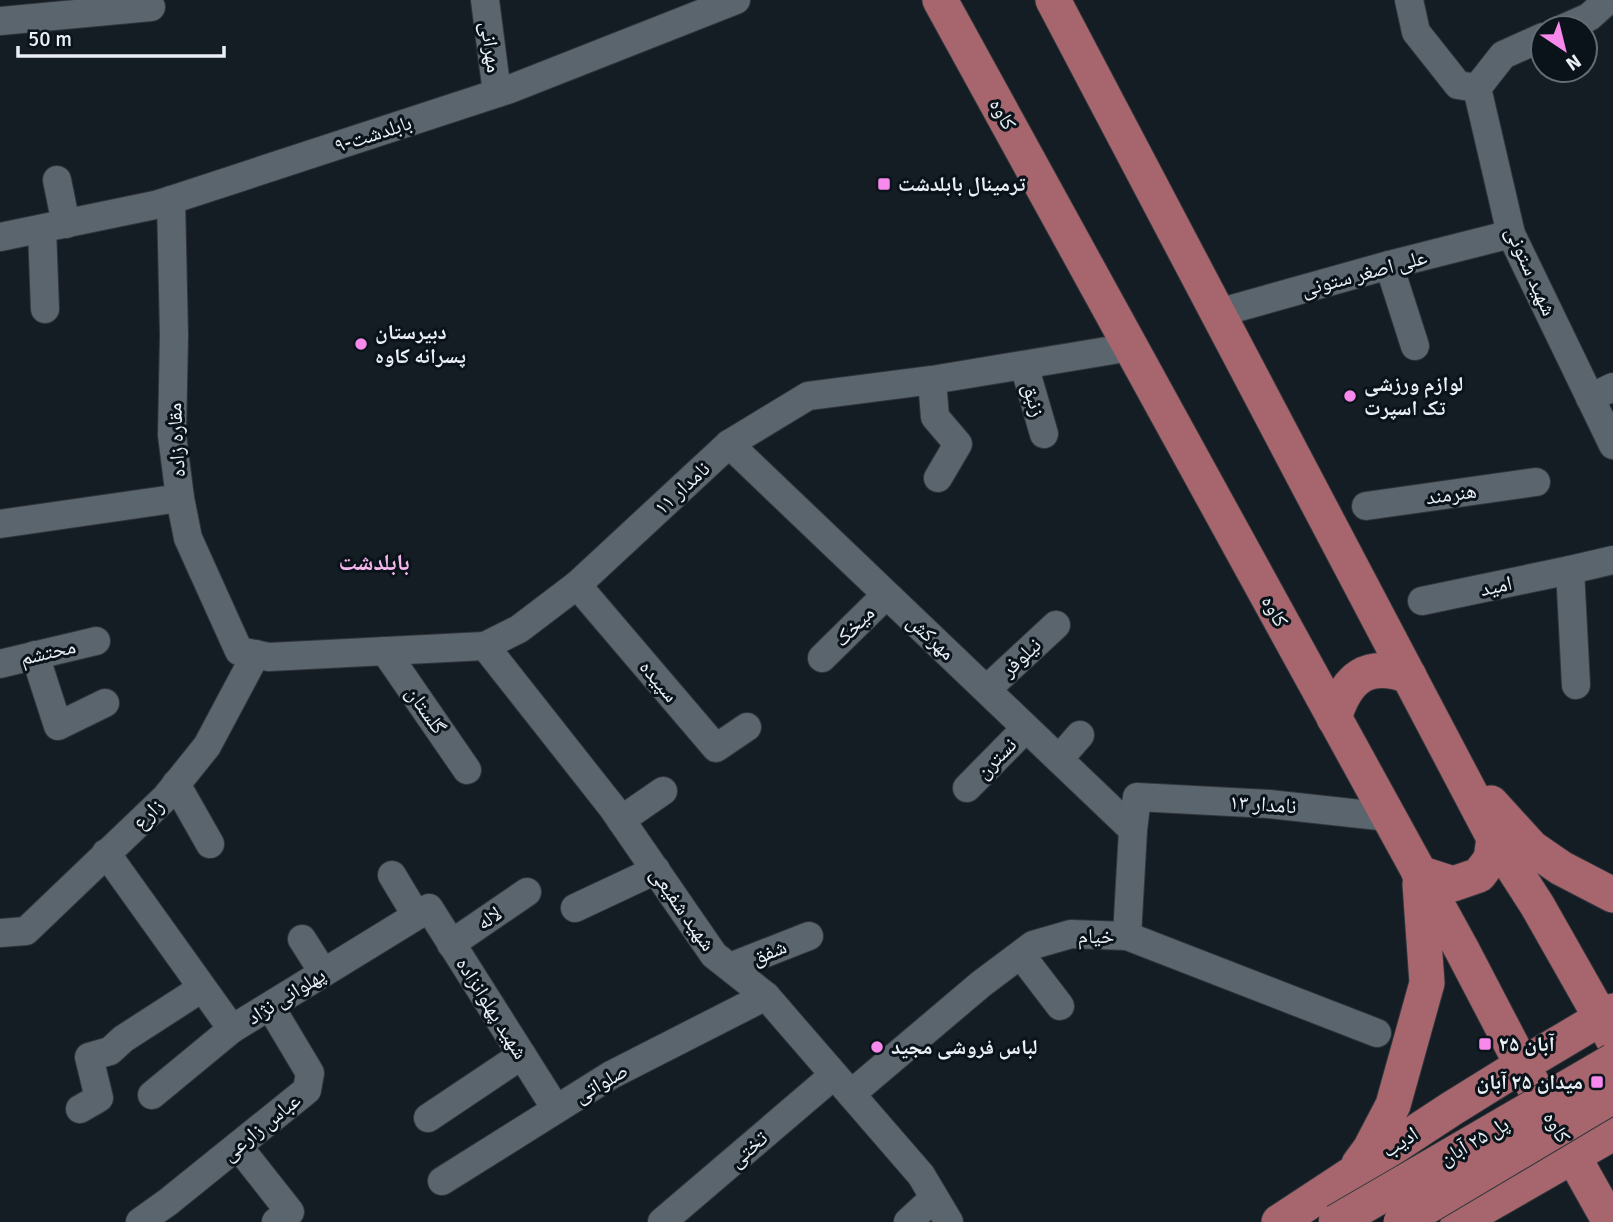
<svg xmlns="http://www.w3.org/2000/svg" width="1613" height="1222" font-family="Signika,'Noto Naskh Arabic',sans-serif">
	<rect width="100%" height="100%" fill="#141d23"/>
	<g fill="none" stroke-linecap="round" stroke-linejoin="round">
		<g stroke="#30363b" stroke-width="30">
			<g id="minor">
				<path d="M 485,0 L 497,93"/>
				<path d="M 1409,0 L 1416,32 L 1458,85 L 1477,88"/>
				<path d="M 0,21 L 151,7"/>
				<path d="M 1564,28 L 1589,17 L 1608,0"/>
				<path d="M 1543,37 L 1503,55 L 1477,88 L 1511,234 L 1613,445"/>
				<path d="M 57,180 L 66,224"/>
				<path d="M 171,200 L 174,335 L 172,435 L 180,498 L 188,538 L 239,651 L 269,657 L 485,646 L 519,629 L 577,585 L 729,444 L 808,396 L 932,380 L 1131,347"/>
				<path d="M 42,229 L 45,309"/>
				<path d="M 0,237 L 155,205 L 171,200 L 510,89 L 736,0"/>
				<path d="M 1389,265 L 1415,346"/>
				<path d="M 1218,313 L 1389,265 L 1511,234"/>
				<path d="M 1024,365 L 1044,434"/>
				<path d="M 932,380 L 935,417 L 958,444 L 938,478"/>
				<path d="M 1590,398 L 1613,387"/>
				<path d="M 729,444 L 1133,830"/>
				<path d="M 1366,506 L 1536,482"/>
				<path d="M 0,524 L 180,498"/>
				<path d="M 1570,570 L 1576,685"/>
				<path d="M 577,585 L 716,748 L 747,727"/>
				<path d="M 1422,601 L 1570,570 L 1613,560"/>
				<path d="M 485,646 L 612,807 L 714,955 L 766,996 L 921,1175 L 949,1222"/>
				<path d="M 385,651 L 467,770"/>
				<path d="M 35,655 L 58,726 L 105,703"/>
				<path d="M 822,658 L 886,595"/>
				<path d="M 0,664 L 96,641"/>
				<path d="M 987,689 L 1056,625"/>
				<path d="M 1059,759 L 1080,735"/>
				<path d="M 176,784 L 210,844"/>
				<path d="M 967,788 L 1025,729"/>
				<path d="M 621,820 L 663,791"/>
				<path d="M 106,853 L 232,1029"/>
				<path d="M 392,875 L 416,915"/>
				<path d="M 575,908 L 656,870"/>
				<path d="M 0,933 L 26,931 L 166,797 L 207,746 L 256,654"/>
				<path d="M 1127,936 L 1133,830 L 1137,797 L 1269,804 L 1388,817"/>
				<path d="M 302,939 L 323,972"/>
				<path d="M 451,944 L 527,892"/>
				<path d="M 1021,955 L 1060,1006"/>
				<path d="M 730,967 L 809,936"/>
				<path d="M 851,1094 L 981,984 L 1033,945 L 1071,934 L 1127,936 L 1377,1033"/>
				<path d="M 152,1095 L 232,1029 L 429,908 L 556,1109"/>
				<path d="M 80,1109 L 99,1098 L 89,1057 L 110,1051 L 123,1039 L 202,988"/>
				<path d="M 428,1118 L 522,1055"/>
				<path d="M 238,1146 L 290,1212 L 276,1222"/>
				<path d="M 442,1181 L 611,1075 L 766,996"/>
				<path d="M 140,1222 L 168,1202 L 307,1090 L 310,1073 L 270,1006"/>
				<path d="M 662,1222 L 834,1075"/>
				<path d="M 908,1222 L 934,1198"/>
			</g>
		</g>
		<g stroke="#30363b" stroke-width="37">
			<g id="major">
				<path d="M 940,0 L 1462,950 L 1522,1065 L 1610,1222"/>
				<path d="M 1053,0 L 1494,838 L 1537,905 L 1613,1039"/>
				<path d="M 1334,718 C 1347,677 1367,661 1409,676"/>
				<path d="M 1491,803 L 1532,848 L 1561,868 L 1613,895"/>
				<path d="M 1419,873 L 1453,884 L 1479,875 L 1491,859 L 1494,838"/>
				<path d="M 1359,1164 L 1370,1149 L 1393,1105 L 1427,983 L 1420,884"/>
				<path d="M 1279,1222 L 1451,1109 L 1522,1065 L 1613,1011"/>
				<path d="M 1458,1222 L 1613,1133"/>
			</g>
		</g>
		<use href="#minor" stroke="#5b656e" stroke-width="28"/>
		<use href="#major" stroke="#a7666e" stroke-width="35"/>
		<g stroke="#30363b" stroke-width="37" stroke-linecap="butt">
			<g id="major-bridge">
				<path d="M 1336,1222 L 1613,1061"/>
				<path d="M 1401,1222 L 1613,1096"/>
			</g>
		</g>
		<use href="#major-bridge" stroke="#a7666e" stroke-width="35"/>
	</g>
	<g fill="#f788ec" stroke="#0b131a" stroke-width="2.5">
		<rect x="877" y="177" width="14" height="14" rx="3.5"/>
		<circle cx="361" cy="344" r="7"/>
		<circle cx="1350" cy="396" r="7"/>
		<rect x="1478" y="1037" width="14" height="14" rx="3.5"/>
		<circle cx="877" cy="1047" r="7"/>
		<rect x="1590" y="1075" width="14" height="14" rx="3.5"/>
	</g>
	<g text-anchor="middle" stroke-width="6" stroke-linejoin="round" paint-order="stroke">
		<g font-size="21" fill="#eaf0f5" stroke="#0b131a">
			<text transform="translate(491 47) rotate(82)" y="7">مهرانی</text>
			<text transform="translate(1003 114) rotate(61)" y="7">کاوه</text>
			<text transform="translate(373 134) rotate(-18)" y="7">۹-بابلدشت</text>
			<text transform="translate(1531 271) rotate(66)" y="7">شهید ستونی</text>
			<text transform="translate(1364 273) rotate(-15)" y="7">علی اصغر ستونی</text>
			<text transform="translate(1034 400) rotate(74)" y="7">زنبق</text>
			<text transform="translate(176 440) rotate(-93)" y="7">مقاره زاده</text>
			<text transform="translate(682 488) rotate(-43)" y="7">۱۱ نامدار</text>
			<text transform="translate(1451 494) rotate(-8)" y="7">هنرمند</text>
			<text transform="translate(1496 586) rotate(-12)" y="7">امید</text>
			<text transform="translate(1275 611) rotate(61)" y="7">کاوه</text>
			<text transform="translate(854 626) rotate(-45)" y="7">میخک</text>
			<text transform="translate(931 637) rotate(43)" y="7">مهرکش</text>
			<text transform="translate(48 652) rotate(-13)" y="7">محتشم</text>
			<text transform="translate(1021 657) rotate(-43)" y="7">نیلوفر</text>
			<text transform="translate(659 681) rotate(50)" y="7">سپیده</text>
			<text transform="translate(426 710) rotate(55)" y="7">گلستان</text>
			<text transform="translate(996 758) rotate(-45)" y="7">نسترن</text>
			<text transform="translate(1263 804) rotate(4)" y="7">۱۳ نامدار</text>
			<text transform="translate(148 814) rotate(-44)" y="7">زارع</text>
			<text transform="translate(683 909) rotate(55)" y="7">شهید شفیعی</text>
			<text transform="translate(489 918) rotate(-34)" y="7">لاله</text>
			<text x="1096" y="943">خیام</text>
			<text transform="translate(769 952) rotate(-22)" y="7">شفق</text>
			<text transform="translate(286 996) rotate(-32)" y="7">پهلوانی نژاد</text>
			<text transform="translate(492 1008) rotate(58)" y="7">شهید پهلوانزاده</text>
			<text transform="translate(601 1083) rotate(-30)" y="7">صلواتی</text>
			<text transform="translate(261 1127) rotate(-39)" y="7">عباس زارعی</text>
			<text transform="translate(1557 1127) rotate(60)" y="7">کاوه</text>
			<text transform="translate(1474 1141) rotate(-30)" y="7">پل ۲۵ آبان</text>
			<text transform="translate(1400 1142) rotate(-33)" y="7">ادیب</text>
			<text transform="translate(748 1149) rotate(-41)" y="7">تختی</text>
		</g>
		<g font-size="21" font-weight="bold" fill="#eaf0f5" stroke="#0b131a" text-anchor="start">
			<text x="898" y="191">ترمینال بابلدشت</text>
			<text x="375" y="339">دبیرستان<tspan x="375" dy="24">پسرانه کاوه</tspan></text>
			<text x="1364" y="391">لوازم ورزشی<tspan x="1364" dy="24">تک اسپرت</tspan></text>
			<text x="1499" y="1051">۲۵ آبان</text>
			<text x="891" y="1054">لباس فروشی مجید</text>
			<text x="1583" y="1089" text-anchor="end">میدان ۲۵ آبان</text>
		</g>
		<g font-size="23" font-weight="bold" fill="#f5b7ed" stroke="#0b131a">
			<text x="374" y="570">بابلدشت</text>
		</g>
	</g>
	<g transform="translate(1564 49) rotate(145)"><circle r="33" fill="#0b131a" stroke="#646b72" stroke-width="2"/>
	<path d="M0-5L12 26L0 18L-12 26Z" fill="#f788ec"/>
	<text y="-10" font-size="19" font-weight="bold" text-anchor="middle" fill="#eaf0f5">N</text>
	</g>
	<path d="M18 46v10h206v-10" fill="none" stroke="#eaf0f5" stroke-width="3.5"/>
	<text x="28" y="46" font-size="21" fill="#eaf0f5" stroke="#0b131a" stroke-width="5" paint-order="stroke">50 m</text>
</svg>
